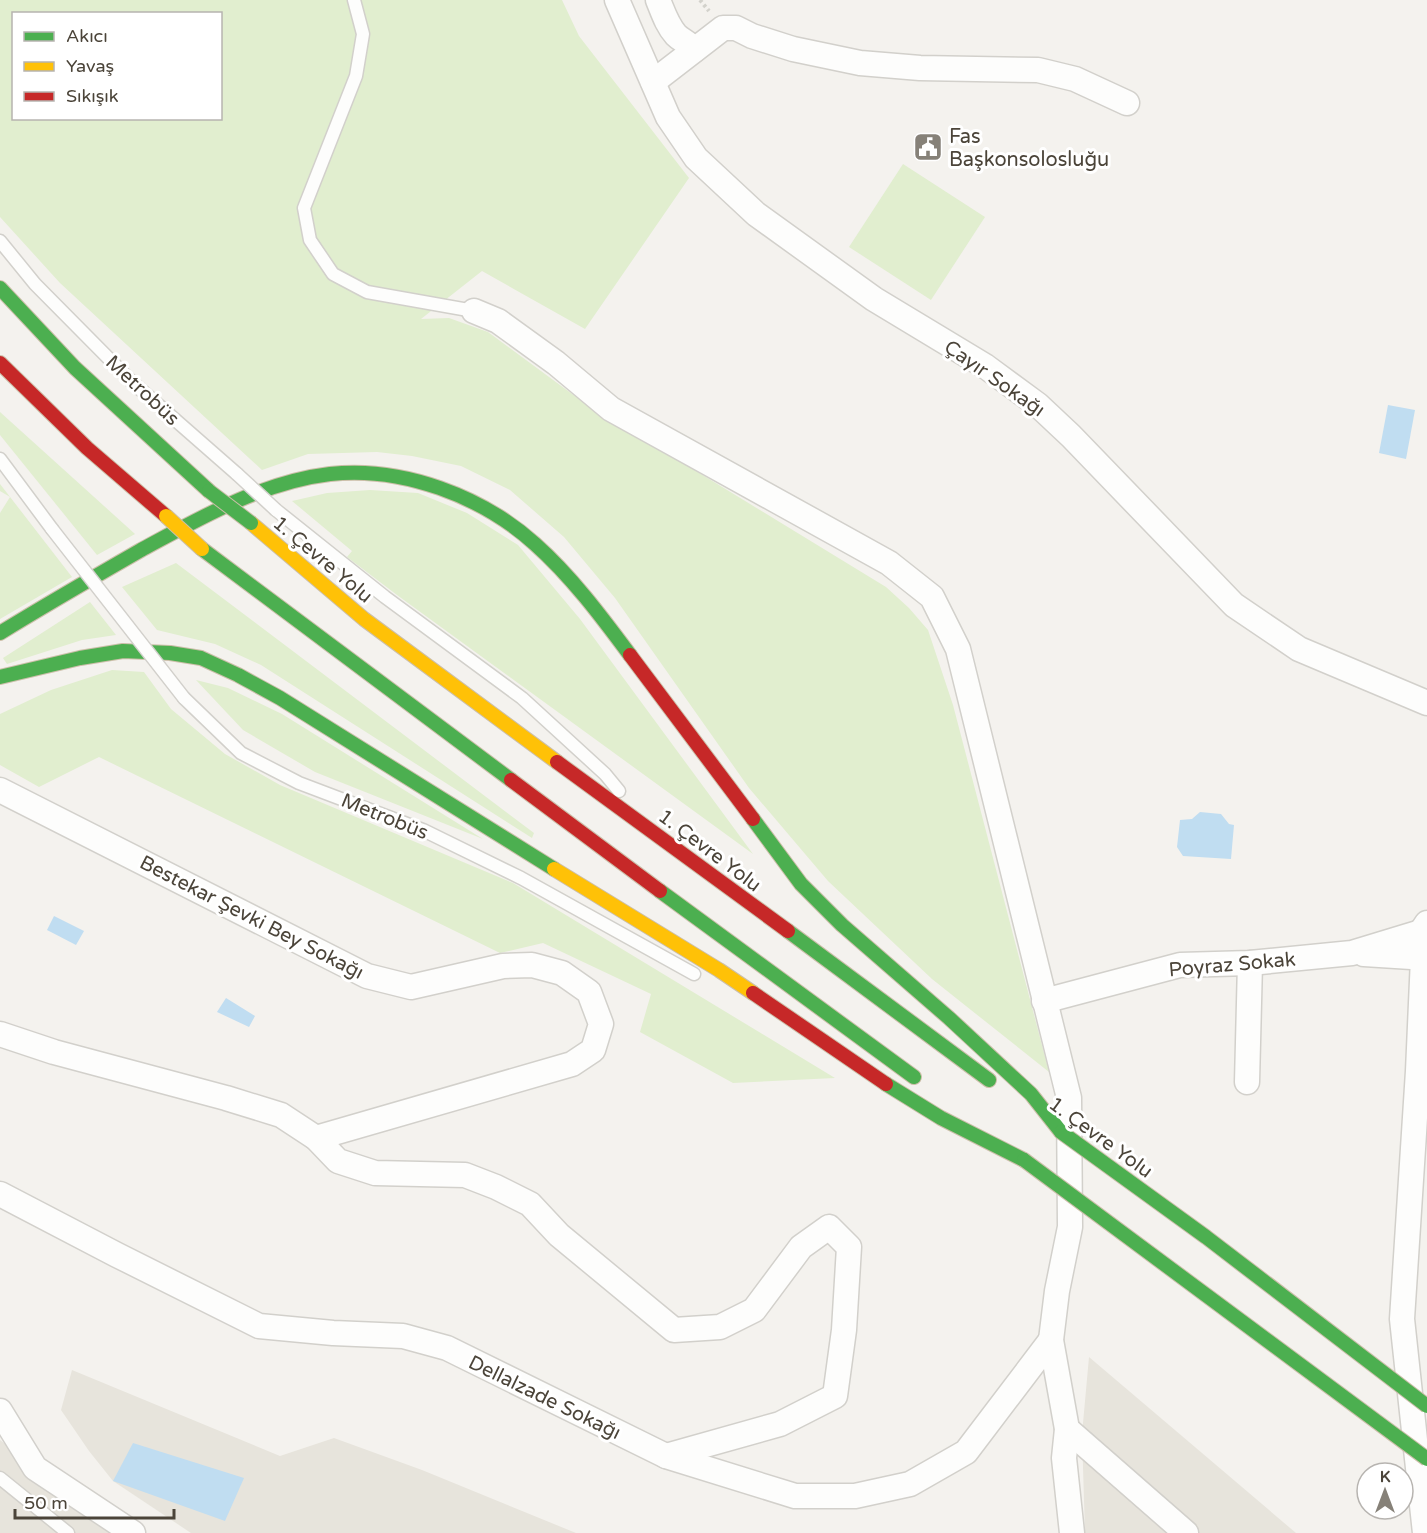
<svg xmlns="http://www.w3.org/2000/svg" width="1427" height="1533" font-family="'Varela Round',sans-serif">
	<rect width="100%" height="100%" fill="#f4f2ee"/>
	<g fill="#e7e4dc">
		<path d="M 1089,1357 L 1296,1533 L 1085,1533 L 1082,1434 Z"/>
		<path d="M 72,1370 L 280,1456 L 334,1438 L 422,1470 L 576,1533 L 191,1533 L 113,1481 L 89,1451 L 61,1410 Z"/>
		<path d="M 0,1440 L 120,1533 L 0,1533 Z"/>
	</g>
	<g fill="#e1eecf" fill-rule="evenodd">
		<path d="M 0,0 L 562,0 L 579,36 L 689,178 L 585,329 L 482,271 L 421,319 L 449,318 L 488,332 L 583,402 L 886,587 L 909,608 L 928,630 L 953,705 L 1049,1072 L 932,979 L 828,881 L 749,788 L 615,598 L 564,537 L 510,490 L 461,466 L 412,456 L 377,452 L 308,454 L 262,470 L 60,283 L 0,217 ZM 14,14 L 220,14 L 220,118 L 14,118 Z"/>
		<path d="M 903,164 L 985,217 L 931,300 L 849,247 Z"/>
		<path d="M 0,412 L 135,534 L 97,555 L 0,435 Z"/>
		<path d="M 0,484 L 72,577 L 0,619 L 0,513 L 10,497 L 0,491 Z"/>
		<path d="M 370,490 L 418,493 L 467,513 L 518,545 L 580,619 L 753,854 L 397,595 L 347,557 L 352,551 L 292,501 L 327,493 Z"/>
		<path d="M 176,563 L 534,833 L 532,838 L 261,665 L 215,644 L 157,630 L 122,587 Z"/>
		<path d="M 90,602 L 116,635 L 82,640 L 7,664 L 3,658 Z"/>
		<path d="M 112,670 L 144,672 L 171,709 L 225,754 L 280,785 L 513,883 L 835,1078 L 733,1083 L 640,1032 L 651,994 L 543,943 L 500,953 L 99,757 L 39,787 L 0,765 L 0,714 L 51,690 Z"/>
		<path d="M 196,680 L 228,688 L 282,714 L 483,839 L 315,772 L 243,730 Z"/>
	</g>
	<g fill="#c0ddf1">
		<path d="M 1388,405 L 1415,410 L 1406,459 L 1379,453 Z"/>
		<path d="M 1200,812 L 1221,814 L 1229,824 L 1234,825 L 1231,859 L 1183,856 L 1177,847 L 1180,820 L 1192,819 Z"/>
		<path d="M 54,916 L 84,931 L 76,945 L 47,930 Z"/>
		<path d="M 226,998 L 255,1016 L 249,1027 L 217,1012 Z"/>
		<path d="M 133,1443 L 244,1478 L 225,1521 L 113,1481 Z"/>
	</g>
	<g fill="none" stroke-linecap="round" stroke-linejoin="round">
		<g stroke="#d2d0cb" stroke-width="15">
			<g id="lane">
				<path d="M 354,0 L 363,34 L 356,76 L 304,208 L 310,240 L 333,274 L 367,292 L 474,311"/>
				<path d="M 0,241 L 35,284 L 132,382 L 237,474"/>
				<path d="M 0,459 L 52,529"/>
				<path d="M 276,510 L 385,597 L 522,698 L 605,774 L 619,791"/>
				<path d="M 184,698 L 241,753 L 299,783 L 423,830 L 521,878 L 694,974"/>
				<path d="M 0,1478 L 68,1533"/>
			</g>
		</g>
		<g stroke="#d2d0cb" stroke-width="27">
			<g id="street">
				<path d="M 617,0 L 668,117 L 696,158 L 756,214 L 874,299 L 985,366 L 1038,405 L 1071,436 L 1234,605 L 1299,649 L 1427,703"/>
				<path d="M 658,0 C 663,12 667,25 676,35 C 682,41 687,41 694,50"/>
				<path d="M 653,82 L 723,28 L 736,28 L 752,36 L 793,49 L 860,63 L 920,68 L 1038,70 L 1075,79 L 1127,103"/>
				<path d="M 474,311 L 498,321 L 556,363 L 611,409 L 889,563 L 932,597 L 958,649 L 1069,1098 L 1070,1227 L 1057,1291 L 1051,1340 L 1067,1429 L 1064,1458 L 1072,1533"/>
				<path d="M 0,790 L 367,976 L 411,987 L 503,966 L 532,965 L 562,973 L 589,992 L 601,1024 L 593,1050 L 572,1064 L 316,1138"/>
				<path d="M 1364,954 L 1427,958"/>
				<path d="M 1044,1001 L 1180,965 L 1250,963 L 1352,953 L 1421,932"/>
				<path d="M 0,1034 L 54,1052 L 226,1098 L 281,1115 L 316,1138 L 338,1161 L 375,1173 L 465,1175 L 496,1187 L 530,1204 L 559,1235 L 674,1330 L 720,1327 L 754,1310 L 801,1247 L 829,1227 L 849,1247 L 844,1330 L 835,1396 L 780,1424 L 666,1456"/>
				<path d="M 1247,1082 L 1250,963"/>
				<path d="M 0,1194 L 117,1255 L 259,1326 L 333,1333 L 403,1336 L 447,1348 L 666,1456 L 795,1496 L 855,1496 L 910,1484 L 966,1452 L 1051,1340"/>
				<path d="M 0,1411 L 35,1468 L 133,1533"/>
				<path d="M 1067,1429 L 1186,1533"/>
				<path d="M 1425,1533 L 1402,1319 L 1418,1071 L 1423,958 L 1421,932 L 1427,923"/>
			</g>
		</g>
		<g stroke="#ccbfa9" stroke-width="16">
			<g id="fast">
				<path d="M 0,288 L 75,368 L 209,491"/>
				<path d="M 202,549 L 511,780"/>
				<path d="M 0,633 C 47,604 94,577 141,550 C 200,518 262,482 330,474 C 402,466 482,496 535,544 C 571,576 601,616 630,655"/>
				<path d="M 0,677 L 80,658 L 123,651 L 170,653 L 201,658 L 238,675 L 280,698 L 554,869"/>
				<path d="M 753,819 L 801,884 L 842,925 L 949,1018 L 1031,1094 L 1061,1132"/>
				<path d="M 660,891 L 914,1077"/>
				<path d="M 788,931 L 989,1080"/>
				<path d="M 886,1084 L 941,1118 L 1024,1160"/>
			</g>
		</g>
		<g stroke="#ccbfa9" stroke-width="16">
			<g id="slow">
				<path d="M 251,523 L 364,619 L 557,762"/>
				<path d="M 554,869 L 719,970 L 753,993"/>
			</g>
		</g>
		<g stroke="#ccbfa9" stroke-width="16">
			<g id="jam">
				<path d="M 0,363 L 87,448 L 166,516"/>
				<path d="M 630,655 L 753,819"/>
				<path d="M 557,762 L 788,931"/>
				<path d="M 511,780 L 660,891"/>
				<path d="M 753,993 L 886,1084"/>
			</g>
		</g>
		<path stroke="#d3d2cc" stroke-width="4" stroke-dasharray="3 3" stroke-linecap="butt" d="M 700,0 L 709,11"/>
		<use href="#lane" stroke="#fdfdfc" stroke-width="12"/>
		<use href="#street" stroke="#fdfdfc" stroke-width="24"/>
		<use href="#fast" stroke="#4caf50" stroke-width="14"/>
		<use href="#slow" stroke="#ffc107" stroke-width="14"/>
		<use href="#jam" stroke="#c62828" stroke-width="14"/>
		<g stroke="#d2d0cb" stroke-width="15" stroke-linecap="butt">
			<g id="lane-bridge">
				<path d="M 237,474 L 276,510"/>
				<path d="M 52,529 L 184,698"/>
			</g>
		</g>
		<g stroke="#ccbfa9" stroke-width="16" stroke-linecap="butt">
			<g id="fast-bridge">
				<path d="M 209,491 L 251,523"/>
				<path d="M 1061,1132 L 1206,1237 L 1427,1406"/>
				<path d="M 1024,1160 L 1427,1459"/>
			</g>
		</g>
		<g stroke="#ccbfa9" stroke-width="16" stroke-linecap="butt">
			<path id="slow-bridge" d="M 166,516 L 202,549"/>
		</g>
		<use href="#lane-bridge" stroke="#fdfdfc" stroke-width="12"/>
		<use href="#fast-bridge" stroke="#4caf50" stroke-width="14"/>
		<use href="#slow-bridge" stroke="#ffc107" stroke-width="14"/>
	</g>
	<defs>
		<g id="civic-square" transform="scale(1.5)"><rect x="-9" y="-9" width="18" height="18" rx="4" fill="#868178" stroke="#fff"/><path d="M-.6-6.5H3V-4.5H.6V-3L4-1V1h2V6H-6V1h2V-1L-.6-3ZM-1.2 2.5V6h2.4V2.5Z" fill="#fff"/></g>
	</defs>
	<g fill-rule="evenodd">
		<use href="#civic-square" x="928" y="147"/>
	</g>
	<g text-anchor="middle" stroke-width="6" stroke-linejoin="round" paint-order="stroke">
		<g font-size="20" fill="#4b4439" stroke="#fff" text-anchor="start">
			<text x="949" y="143">Fas<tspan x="949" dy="23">Başkonsolosluğu</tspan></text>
		</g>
		<g font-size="20" fill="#4b4439" stroke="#fff">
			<text transform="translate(995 378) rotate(35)" y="7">Çayır Sokağı</text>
			<text transform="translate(143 390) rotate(43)" y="7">Metrobüs</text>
			<text transform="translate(323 559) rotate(40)" y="7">1. Çevre Yolu</text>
			<text transform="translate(385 816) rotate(22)" y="7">Metrobüs</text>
			<text transform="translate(710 850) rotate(37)" y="7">1. Çevre Yolu</text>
			<text transform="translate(252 917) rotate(27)" y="7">Bestekar Şevki Bey Sokağı</text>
			<text transform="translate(1232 964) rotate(-5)" y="7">Poyraz Sokak</text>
			<text transform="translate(1101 1137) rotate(36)" y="7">1. Çevre Yolu</text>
			<text transform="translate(545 1397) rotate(26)" y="7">Dellalzade Sokağı</text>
		</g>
	</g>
	<rect x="12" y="12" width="210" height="108" fill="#ffffff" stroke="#b7b4b0" stroke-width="1.5"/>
	<rect x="24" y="32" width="30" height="9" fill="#4caf50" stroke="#b7b4b0" stroke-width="1.5"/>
	<text x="66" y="42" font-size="18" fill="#4b4439">Akıcı</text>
	<rect x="24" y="62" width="30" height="9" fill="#ffc107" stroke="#b7b4b0" stroke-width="1.5"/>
	<text x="66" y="72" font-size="18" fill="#4b4439">Yavaş</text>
	<rect x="24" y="92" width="30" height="9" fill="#c62828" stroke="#b7b4b0" stroke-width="1.5"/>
	<text x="66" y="102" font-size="18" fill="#4b4439">Sıkışık</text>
	<g transform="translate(1385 1491)"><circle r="28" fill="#ffffff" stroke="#b7b4b0" stroke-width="1.5"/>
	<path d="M0-4.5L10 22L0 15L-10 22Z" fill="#868178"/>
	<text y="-9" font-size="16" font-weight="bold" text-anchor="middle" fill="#4b4439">K</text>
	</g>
	<path d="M15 1509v9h159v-9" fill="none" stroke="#4b4439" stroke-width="3"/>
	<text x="24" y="1509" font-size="18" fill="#4b4439" stroke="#ffffff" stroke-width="4.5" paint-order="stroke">50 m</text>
</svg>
